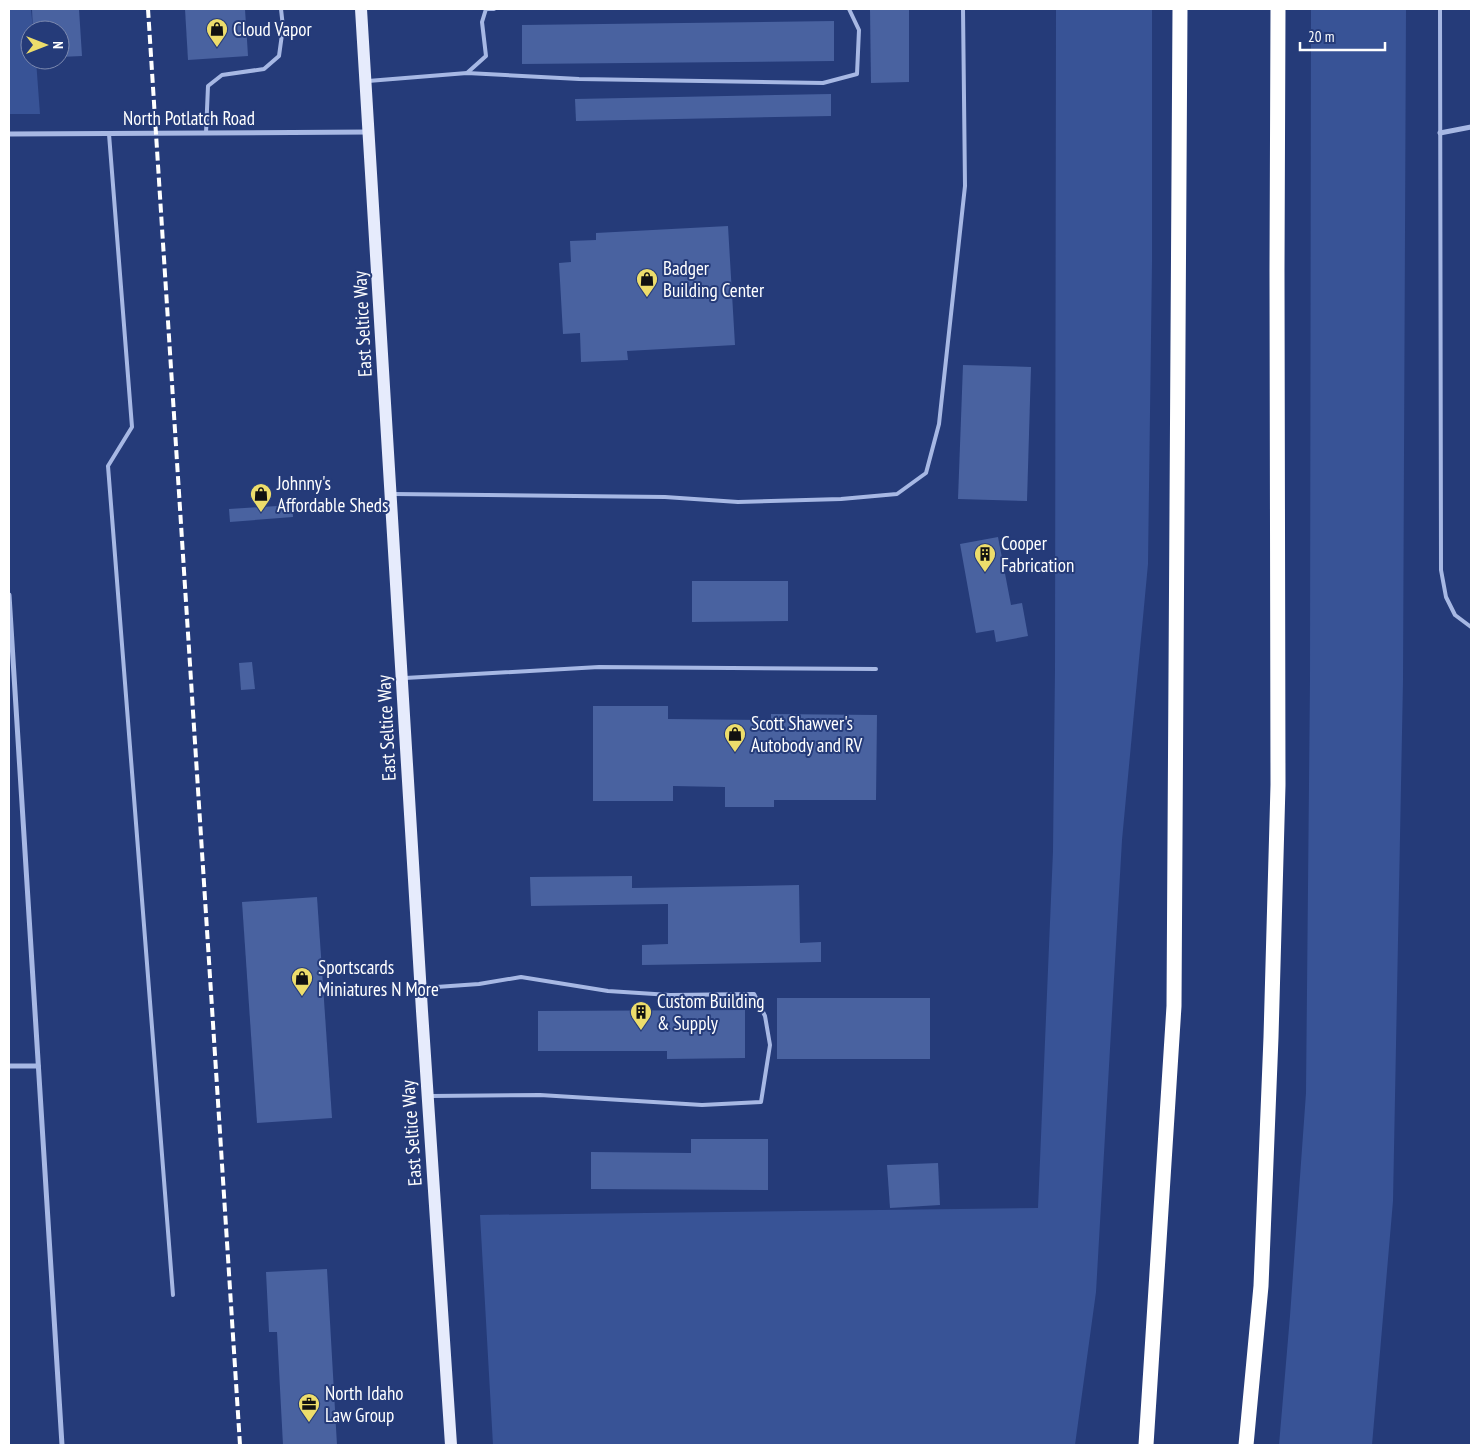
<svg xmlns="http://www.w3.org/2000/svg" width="1480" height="1454" font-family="'PT Sans Narrow',sans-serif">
	<rect width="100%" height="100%" fill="#253b79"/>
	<g fill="#385396">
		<path d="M 9,9 L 31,9 L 33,30 L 30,30 L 30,60 L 36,60 L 40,114 L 9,114 Z"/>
		<path d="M 1056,9 L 1152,9 L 1152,262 L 1148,564 L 1122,840 L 1096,1292 L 1075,1445 L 493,1445 L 480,1215 L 1038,1208 L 1053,851 L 1055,670 Z"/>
		<path d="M 1311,9 L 1406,9 L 1403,681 L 1393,1201 L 1372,1445 L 1279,1445 L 1290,1316 L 1306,1093 L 1310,681 Z"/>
	</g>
	<g fill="#4962a0">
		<path d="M 32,9 L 79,9 L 82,56 L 60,57 L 60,30 L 33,30 Z"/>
		<path d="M 185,9 L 245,9 L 248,56 L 188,60 Z"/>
		<path d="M 870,9 L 909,9 L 909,82 L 871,83 Z"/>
		<path d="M 834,21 L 834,61 L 522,64 L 522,25 Z"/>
		<path d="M 831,94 L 831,116 L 576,121 L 575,99 Z"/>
		<path d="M 728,226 L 735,345 L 627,351 L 628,360 L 581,362 L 580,333 L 563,334 L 559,263 L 571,262 L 570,241 L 596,240 L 596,233 Z"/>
		<path d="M 963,365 L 1031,367 L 1027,501 L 958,499 Z"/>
		<path d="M 292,505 L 293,517 L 230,522 L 229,509 Z"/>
		<path d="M 998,537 L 1011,605 L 1022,603 L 1028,636 L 996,642 L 994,630 L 976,633 L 960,544 Z"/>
		<path d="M 692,581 L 788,581 L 788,621 L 692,622 Z"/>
		<path d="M 252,662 L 255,689 L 241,690 L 239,663 Z"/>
		<path d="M 593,706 L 668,706 L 668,719 L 771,720 L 771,714 L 877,715 L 876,800 L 774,800 L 774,807 L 725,807 L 725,787 L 673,786 L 673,801 L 593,801 Z"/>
		<path d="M 632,876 L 632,888 L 799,885 L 800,943 L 821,942 L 821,962 L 642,965 L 642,945 L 668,944 L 668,904 L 531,906 L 530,877 Z"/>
		<path d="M 317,897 L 332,1118 L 257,1123 L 242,902 Z"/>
		<rect x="777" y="998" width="153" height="61"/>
		<path d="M 745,1010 L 745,1058 L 667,1059 L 667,1051 L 538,1051 L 538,1011 Z"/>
		<path d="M 691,1139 L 768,1139 L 768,1190 L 591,1189 L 591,1152 L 691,1153 Z"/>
		<path d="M 938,1163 L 940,1205 L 890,1208 L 887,1165 Z"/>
		<path d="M 327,1269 L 337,1445 L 283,1445 L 277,1332 L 269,1332 L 266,1272 Z"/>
	</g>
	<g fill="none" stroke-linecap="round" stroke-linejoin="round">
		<g stroke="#a7b8e4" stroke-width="4">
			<path d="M 1440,9 L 1441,570 L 1446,597 L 1455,615 L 1471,627"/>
			<path d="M 467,73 L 486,56 L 482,22 L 486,9 L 494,9"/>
			<path d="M 368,81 L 467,73 L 579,79 L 823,83 L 857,74 L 859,30 L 849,9"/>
			<path d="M 206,133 L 208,86 L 222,75 L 264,69 L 279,56 L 283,27 L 281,9"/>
			<path d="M 109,134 L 132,427 L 108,466 L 173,1295"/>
			<path d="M 393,494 L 665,497 L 738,502 L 841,499 L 897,494 L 926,473 L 939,424 L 965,186 L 963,9"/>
			<path d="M 405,678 L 599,667 L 876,669"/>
			<path d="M 422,988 L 479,984 L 521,977 L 608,991 L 670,995 L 754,994 L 765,1016 L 770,1045 L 761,1102 L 702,1105 L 540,1095 L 431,1096"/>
		</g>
		<g stroke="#a7b8e4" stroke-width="5">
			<path d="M 1440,133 L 1471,127"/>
			<path d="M 9,134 L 369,132"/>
			<path d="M 9,595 L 62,1445"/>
			<path d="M 9,1066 L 38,1066"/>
		</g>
		<path stroke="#e6ebfc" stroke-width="12" d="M 361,9 L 422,1011 L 451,1445"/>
		<g stroke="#fff" stroke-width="15">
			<path d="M 1146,1445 L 1174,1006 L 1180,9"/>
			<path d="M 1246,1445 L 1261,1286 L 1271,1037 L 1278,785 L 1277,270 L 1278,9"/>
		</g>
		<path stroke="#fff" stroke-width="4" stroke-dasharray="9 4" stroke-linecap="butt" d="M 148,9 L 240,1445"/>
	</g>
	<defs>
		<g id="shop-pin" transform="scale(1.125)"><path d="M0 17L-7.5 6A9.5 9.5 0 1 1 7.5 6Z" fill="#eddd6b" stroke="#253b79"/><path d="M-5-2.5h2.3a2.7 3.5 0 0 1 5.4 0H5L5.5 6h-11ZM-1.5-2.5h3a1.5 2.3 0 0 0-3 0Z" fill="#111"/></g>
		<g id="building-pin" transform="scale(1.125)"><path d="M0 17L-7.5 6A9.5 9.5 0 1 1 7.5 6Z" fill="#eddd6b" stroke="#253b79"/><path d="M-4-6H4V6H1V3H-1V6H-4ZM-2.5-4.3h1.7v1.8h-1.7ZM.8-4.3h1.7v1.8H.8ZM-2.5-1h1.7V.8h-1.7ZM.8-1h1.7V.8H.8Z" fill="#111"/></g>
		<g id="office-pin" transform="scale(1.125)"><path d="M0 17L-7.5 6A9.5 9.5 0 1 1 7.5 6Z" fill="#eddd6b" stroke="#253b79"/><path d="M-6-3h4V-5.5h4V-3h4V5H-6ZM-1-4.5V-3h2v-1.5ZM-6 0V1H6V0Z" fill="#111"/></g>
	</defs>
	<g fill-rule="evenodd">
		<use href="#shop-pin" x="217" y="29"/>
		<use href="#shop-pin" x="647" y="279"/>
		<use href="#shop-pin" x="261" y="494"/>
		<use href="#building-pin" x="985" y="554"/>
		<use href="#shop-pin" x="735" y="734"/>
		<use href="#shop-pin" x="302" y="978"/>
		<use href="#building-pin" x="641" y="1012"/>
		<use href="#office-pin" x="309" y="1404"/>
	</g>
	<g text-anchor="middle" stroke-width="4" stroke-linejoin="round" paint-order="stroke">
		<g font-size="19" fill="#fff" stroke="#253b79" text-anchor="start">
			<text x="233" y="36">Cloud Vapor</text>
			<text x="663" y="275">Badger<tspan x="663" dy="22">Building Center</tspan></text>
			<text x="277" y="490">Johnny's<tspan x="277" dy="22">Affordable Sheds</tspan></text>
			<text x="1001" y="550">Cooper<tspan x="1001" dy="22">Fabrication</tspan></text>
			<text x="751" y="730">Scott Shawver's<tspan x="751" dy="22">Autobody and RV</tspan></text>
			<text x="318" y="974">Sportscards<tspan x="318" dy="22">Miniatures N More</tspan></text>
			<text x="657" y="1008">Custom Building<tspan x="657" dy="22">&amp; Supply</tspan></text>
			<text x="325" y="1400">North Idaho<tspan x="325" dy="22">Law Group</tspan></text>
		</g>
		<g font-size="19" fill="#fff" stroke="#253b79">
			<text x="189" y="125">North Potlatch Road</text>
			<text transform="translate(362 324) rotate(-93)" y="7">East Seltice Way</text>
			<text transform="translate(386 728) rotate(-93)" y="7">East Seltice Way</text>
			<text transform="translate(411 1133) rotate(-94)" y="7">East Seltice Way</text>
		</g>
	</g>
	<rect width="1480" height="1454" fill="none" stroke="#ffffff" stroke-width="20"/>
	<g transform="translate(45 45) rotate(90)"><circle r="24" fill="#253b79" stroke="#7c89af"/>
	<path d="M0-4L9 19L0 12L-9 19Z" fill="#eddd6b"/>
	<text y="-8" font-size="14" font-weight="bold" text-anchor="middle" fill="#ffffff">N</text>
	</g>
	<path d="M1300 42v8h85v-8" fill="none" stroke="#ffffff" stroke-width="2.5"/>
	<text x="1308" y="42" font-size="15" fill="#ffffff" stroke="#253b79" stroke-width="4" paint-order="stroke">20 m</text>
</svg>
